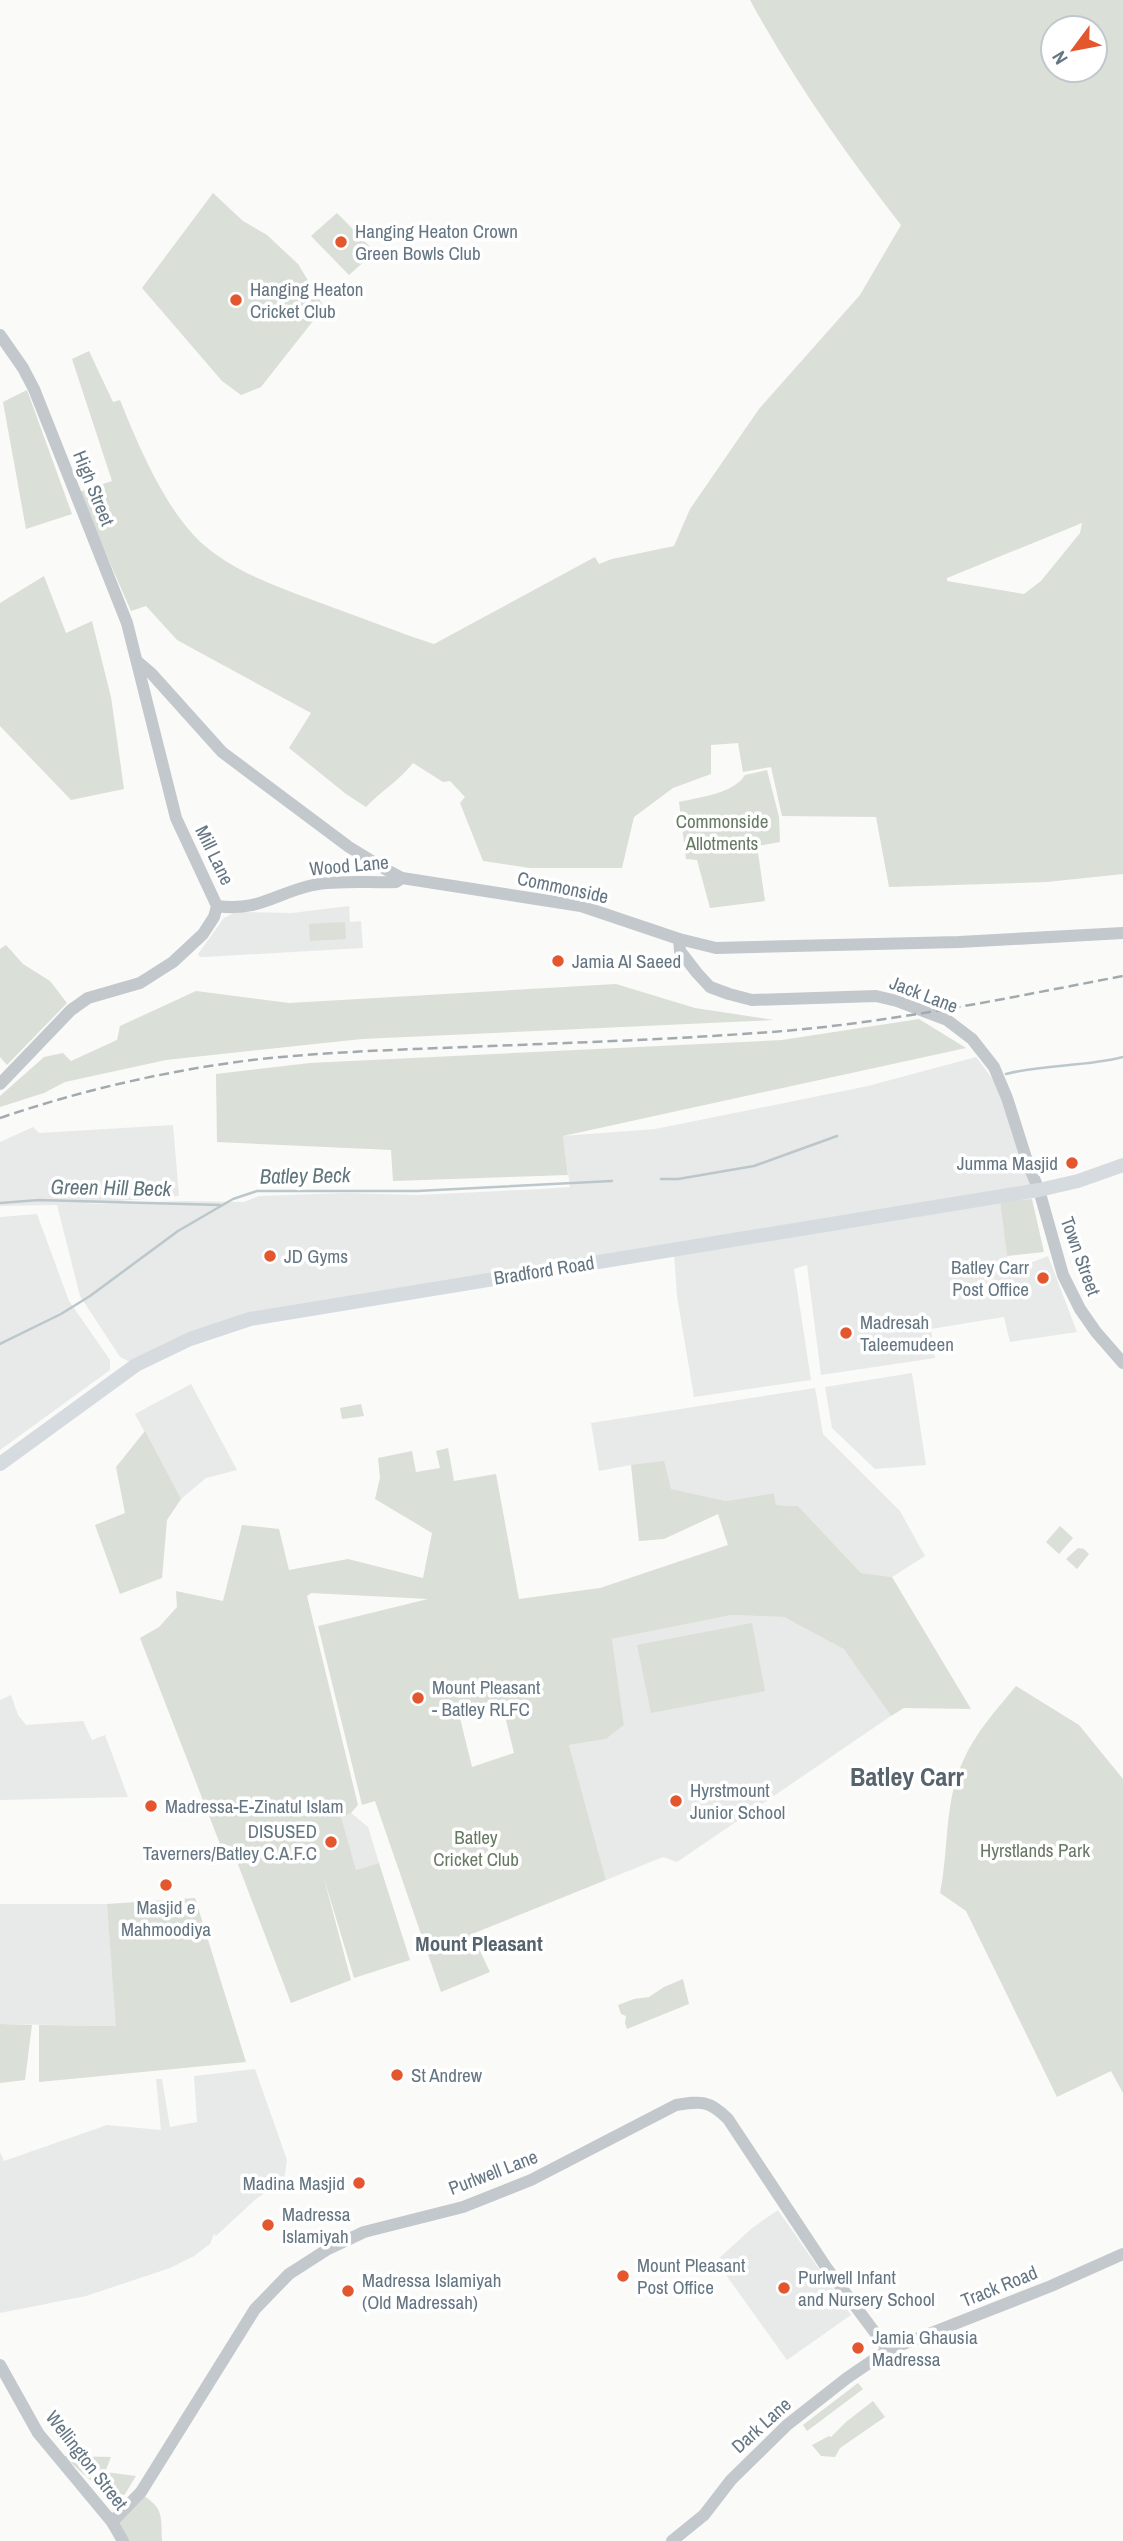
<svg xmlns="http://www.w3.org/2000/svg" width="1123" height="2541" font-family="'Archivo Narrow',sans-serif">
	<rect width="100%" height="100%" fill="#fafaf8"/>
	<g fill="#e8e9e9">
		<path d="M 349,906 L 350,922 L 361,921 L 363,948 L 205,957 L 200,957 L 198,954 L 224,918 L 236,912 L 292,913 Z"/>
		<path d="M 976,1057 L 1007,1098 L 1039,1190 L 325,1306 L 190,1339 L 136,1365 L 120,1357 L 80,1296 L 57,1205 L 0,1206 L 0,1142 L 33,1127 L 39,1133 L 173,1125 L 179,1196 L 85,1204 L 186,1201 L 244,1202 L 259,1196 L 346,1193 L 418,1195 L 541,1189 L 570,1187 L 563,1136 L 655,1129 L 868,1086 Z"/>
		<path d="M 1000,1201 L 1007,1256 L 1012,1270 L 1048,1256 L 1077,1332 L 1010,1342 L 1004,1317 L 931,1329 L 935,1358 L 821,1375 L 807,1265 L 794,1269 L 811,1380 L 694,1397 L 677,1296 L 674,1254 Z"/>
		<path d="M 37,1214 L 69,1301 L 110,1360 L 110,1370 L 0,1450 L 0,1217 Z"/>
		<path d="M 912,1373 L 926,1465 L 875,1469 L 832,1428 L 825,1387 Z"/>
		<path d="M 191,1384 L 237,1470 L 206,1478 L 181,1499 L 135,1414 Z"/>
		<path d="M 815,1388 L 823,1434 L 900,1511 L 925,1556 L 892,1577 L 861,1573 L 798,1506 L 776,1505 L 774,1493 L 726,1501 L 670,1489 L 631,1465 L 599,1471 L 591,1423 Z"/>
		<path d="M 732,1615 L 784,1617 L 844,1648 L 891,1716 L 677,1862 L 663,1857 L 606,1880 L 569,1745 L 606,1739 L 624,1725 L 612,1639 Z"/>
		<path d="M 11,1695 L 18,1715 L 26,1725 L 83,1721 L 92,1740 L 105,1735 L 128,1797 L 0,1800 L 0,1700 Z"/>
		<path d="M 351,1813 L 368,1827 L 379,1863 L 356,1870 L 340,1817 Z"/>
		<path d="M 0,1904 L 107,1904 L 117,2026 L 0,2024 Z"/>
		<path d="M 255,2069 L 287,2160 L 284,2180 L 256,2199 L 216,2236 L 214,2234 L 210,2244 L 194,2256 L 170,2268 L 86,2296 L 0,2313 L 0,2152 L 4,2161 L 107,2125 L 161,2130 L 156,2079 L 162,2079 L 170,2127 L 197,2122 L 194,2076 Z"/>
		<path d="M 778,2210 L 851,2315 L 787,2360 L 716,2261 L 752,2228 Z"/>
	</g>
	<g fill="#dadfd7" fill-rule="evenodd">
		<path d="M 750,0 L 1123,0 L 1123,874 L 1047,882 L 889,887 L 876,817 L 782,816 L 771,767 L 743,772 L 738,743 L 711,745 L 711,774 L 673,788 L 634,817 L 622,868 L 530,868 L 483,861 L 460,803 L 465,797 L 450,781 L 443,782 L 413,763 C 400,780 381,791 366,807 L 346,794 L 289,748 L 311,713 L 177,640 L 146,606 L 131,611 L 79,492 L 112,481 L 72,359 L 89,351 L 113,402 L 120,400 C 138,445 167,514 205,546 C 236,572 273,585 310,599 C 343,611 377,624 410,636 L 434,644 L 595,557 L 599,564 L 612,559 L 674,546 L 690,509 L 759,409 L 860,295 L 901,225 C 846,154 793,79 750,0 ZM 1053,28 L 1095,28 L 1095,70 L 1053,70 ZM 1082,523 L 1080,533 L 1041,581 L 1024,594 L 947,581 L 947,578 Z"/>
		<path d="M 213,193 L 243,221 L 267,235 L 298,264 L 324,307 L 261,387 L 241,395 L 222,381 L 142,288 Z"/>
		<path d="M 337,213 L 375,252 L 349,275 L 311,236 Z"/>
		<path d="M 27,390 L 72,514 L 26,529 L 3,402 Z"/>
		<path d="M 44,576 L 66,633 L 92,621 L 111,697 L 124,789 L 71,800 L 0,726 L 0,603 Z"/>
		<path d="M 767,770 L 779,817 L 780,842 L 757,846 L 765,901 L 710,908 L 697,860 L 686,859 L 679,802 C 700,797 733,794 745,775 Z"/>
		<path d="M 345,922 L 346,939 L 310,941 L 309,924 Z"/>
		<path d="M 6,945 L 23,964 L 50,981 L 67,1003 L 7,1065 L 0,1057 L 0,949 Z"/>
		<path d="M 616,984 L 695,1008 L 774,1020 L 362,1039 L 166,1060 L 65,1082 L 44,1093 L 0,1107 L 0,1096 L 44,1057 L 63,1053 L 71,1061 L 117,1040 L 120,1026 L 196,991 L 289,1003 Z"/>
		<path d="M 919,1019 L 966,1048 L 563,1136 L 568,1175 L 393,1181 L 391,1150 L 217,1142 L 216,1074 L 310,1063 L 782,1040 Z"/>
		<path d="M 1032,1199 L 1044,1252 L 1007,1256 L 1000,1201 Z"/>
		<path d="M 361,1404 L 364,1416 L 342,1419 L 340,1408 Z"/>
		<path d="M 145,1431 L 181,1499 L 167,1520 L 162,1578 L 120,1594 L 95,1525 L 125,1513 L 116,1467 Z"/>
		<path d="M 448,1448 L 454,1481 L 496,1474 L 519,1599 L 600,1588 L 728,1545 L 718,1514 L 664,1539 L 639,1541 L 631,1465 L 664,1461 L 671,1489 L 726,1501 L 774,1493 L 776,1505 L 798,1506 L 861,1573 L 892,1577 L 971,1709 L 904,1708 L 891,1716 L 844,1649 L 784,1617 L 732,1615 L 612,1639 L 624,1725 L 606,1739 L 569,1745 L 606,1880 L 472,1934 L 490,1972 L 441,1992 L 375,1801 L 362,1805 L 318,1626 L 428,1599 L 311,1593 L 307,1596 L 358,1805 L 351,1813 L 341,1817 L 356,1870 L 379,1863 L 410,1960 L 354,1978 L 323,1875 L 351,1980 L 291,2003 L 231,1846 L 220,1844 L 140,1638 L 159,1627 L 177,1607 L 176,1591 L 223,1601 L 242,1525 L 279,1529 L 289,1570 L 348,1559 L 423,1578 L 432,1533 L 375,1499 L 380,1478 L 378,1458 L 412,1451 L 416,1472 L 440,1468 L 436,1451 ZM 502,1704 L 514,1753 L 472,1767 L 459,1714 Z"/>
		<path d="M 1060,1526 L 1073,1538 L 1059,1554 L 1046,1542 Z"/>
		<path d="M 1078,1548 L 1084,1549 L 1089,1554 L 1077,1569 L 1066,1559 Z"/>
		<path d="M 752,1623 L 765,1691 L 651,1713 L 637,1645 Z"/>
		<path d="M 1016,1686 L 1079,1725 L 1123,1779 L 1123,2093 L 1111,2071 L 1057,2097 L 966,1911 L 940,1893 C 949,1850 944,1802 963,1761 C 975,1733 997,1709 1016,1686 Z"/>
		<path d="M 195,1898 L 246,2062 L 39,2082 L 39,2025 L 116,2026 L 107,1904 Z"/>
		<path d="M 683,1979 L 689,2004 L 627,2029 L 625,2023 L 626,2016 L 621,2014 L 618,2005 L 634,1999 L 649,1997 L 664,1987 Z"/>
		<path d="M 0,2024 L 32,2025 L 25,2080 L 0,2083 Z"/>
		<path d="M 858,2383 L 863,2389 L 807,2431 L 803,2425 Z"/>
		<path d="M 873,2401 L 885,2417 L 840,2448 L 835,2457 L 821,2456 L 812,2445 L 829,2436 L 831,2437 L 846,2422 Z"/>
		<path d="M 63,2456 L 111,2457 L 105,2472 L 136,2476 L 125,2494 L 114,2501 Z"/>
		<path d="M 141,2494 C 164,2508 161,2516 162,2541 L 125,2541 L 115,2523 Z"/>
	</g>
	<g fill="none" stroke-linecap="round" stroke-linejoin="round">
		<g stroke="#bbc7cb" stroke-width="2.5">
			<path d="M 1006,1074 C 1044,1064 1085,1067 1123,1057"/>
			<path d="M 661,1179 L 678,1179 L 754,1166 L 837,1136"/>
			<path d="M 0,1203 L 39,1200 L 220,1205"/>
			<path d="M 0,1344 L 61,1314 L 90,1296 L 178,1231 L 233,1199 L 257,1191 L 417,1191 L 612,1181"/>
		</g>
		<g stroke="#c3c8cc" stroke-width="12">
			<path d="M 0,335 L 23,368 L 34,389 L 127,623 L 176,818 L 217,906 L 214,917 L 203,934 L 173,962 L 140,983 L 88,998 L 71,1010 L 0,1084"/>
			<path d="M 138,662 L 151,673 L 222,752 L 349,847 L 385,869 L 402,878 L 581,906 L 679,939 L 716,948 L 959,942 L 1123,933"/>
			<path d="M 217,906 C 259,912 276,893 313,885 C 339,880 369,883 396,882 L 402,878"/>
			<path d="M 679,939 L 680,951 L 697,973 L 710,987 L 729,994 L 752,1000 L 876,996 L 897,1001 L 947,1020 L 972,1039 L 994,1067 L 1007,1098 L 1028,1164 L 1039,1190 L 1063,1275 L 1080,1309 L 1096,1332 L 1123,1363"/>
			<path d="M 0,2365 L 38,2433 L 112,2522 L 123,2541"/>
			<path d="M 112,2522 L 141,2492 L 255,2309 L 289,2274 L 328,2249 L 364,2232 L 463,2207 L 531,2180 L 676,2105 C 701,2101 709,2100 728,2119 L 826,2267 L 888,2350"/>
			<path d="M 672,2541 L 704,2515 L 731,2480 L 787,2425 L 847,2378 L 888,2350 L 1051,2286 L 1123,2254"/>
		</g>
		<path stroke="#d6dbdf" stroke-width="14" d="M 0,1464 L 136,1365 L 190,1339 L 250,1319 L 1039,1190 L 1078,1181 L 1123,1165"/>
		<path stroke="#a2aab0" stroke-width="2.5" stroke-dasharray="10 5" stroke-linecap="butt" d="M 0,1118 C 79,1091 161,1072 244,1061 C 318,1052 392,1050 466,1047 C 563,1043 660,1040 757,1033 C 880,1025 1002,999 1123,976"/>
	</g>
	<g fill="#e4572e" stroke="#fff" stroke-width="2.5">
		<circle cx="341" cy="242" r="7"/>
		<circle cx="236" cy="300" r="7"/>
		<circle cx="558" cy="961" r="7"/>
		<circle cx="1072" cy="1163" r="7"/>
		<circle cx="270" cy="1256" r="7"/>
		<circle cx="1043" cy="1278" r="7"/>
		<circle cx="846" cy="1333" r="7"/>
		<circle cx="418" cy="1698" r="7"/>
		<circle cx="676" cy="1801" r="7"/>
		<circle cx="151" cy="1806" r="7"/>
		<circle cx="331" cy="1842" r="7"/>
		<circle cx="166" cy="1885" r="7"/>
		<circle cx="397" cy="2075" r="7"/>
		<circle cx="359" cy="2183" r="7"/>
		<circle cx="268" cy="2225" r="7"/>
		<circle cx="623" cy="2276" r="7"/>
		<circle cx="784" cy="2288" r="7"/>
		<circle cx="348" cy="2291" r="7"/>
		<circle cx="858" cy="2348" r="7"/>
	</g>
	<g text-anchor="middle" stroke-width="7" stroke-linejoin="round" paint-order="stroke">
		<g font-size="19" fill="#657683" stroke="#fff" text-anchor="start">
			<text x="355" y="238">Hanging Heaton Crown<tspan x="355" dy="22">Green Bowls Club</tspan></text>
			<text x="250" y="296">Hanging Heaton<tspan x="250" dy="22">Cricket Club</tspan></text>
			<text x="572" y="968">Jamia Al Saeed</text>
			<text x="1058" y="1170" text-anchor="end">Jumma Masjid</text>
			<text x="284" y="1263">JD Gyms</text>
			<text x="1029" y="1274" text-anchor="end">Batley Carr<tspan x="1029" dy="22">Post Office</tspan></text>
			<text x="860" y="1329">Madresah<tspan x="860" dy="22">Taleemudeen</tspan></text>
			<text x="432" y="1694">Mount Pleasant<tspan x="432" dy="22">- Batley RLFC</tspan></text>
			<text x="690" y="1797">Hyrstmount<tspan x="690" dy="22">Junior School</tspan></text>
			<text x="165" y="1813">Madressa-E-Zinatul Islam</text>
			<text x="317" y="1838" text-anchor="end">DISUSED<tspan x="317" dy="22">Taverners/Batley C.A.F.C</tspan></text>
			<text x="166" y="1914" text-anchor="middle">Masjid e<tspan x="166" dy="22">Mahmoodiya</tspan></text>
			<text x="411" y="2082">St Andrew</text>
			<text x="345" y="2190" text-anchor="end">Madina Masjid</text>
			<text x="282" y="2221">Madressa<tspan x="282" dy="22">Islamiyah</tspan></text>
			<text x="637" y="2272">Mount Pleasant<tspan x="637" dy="22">Post Office</tspan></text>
			<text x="798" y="2284">Purlwell Infant<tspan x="798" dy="22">and Nursery School</tspan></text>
			<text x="362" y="2287">Madressa Islamiyah<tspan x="362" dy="22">(Old Madressah)</tspan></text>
			<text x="872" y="2344">Jamia Ghausia<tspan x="872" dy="22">Madressa</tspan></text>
		</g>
		<g font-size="19" fill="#657683" stroke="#fff">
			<text transform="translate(94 488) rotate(68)" y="7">High Street</text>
			<text transform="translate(215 855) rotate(64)" y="7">Mill Lane</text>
			<text transform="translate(349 865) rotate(-5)" y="7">Wood Lane</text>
			<text transform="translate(563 887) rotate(12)" y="7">Commonside</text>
			<text transform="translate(924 994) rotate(21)" y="7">Jack Lane</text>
			<text transform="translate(1081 1256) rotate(70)" y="7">Town Street</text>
			<text transform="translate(544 1270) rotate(-9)" y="7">Bradford Road</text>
			<text transform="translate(493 2172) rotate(-21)" y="7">Purlwell Lane</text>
			<text transform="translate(999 2286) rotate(-22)" y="7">Track Road</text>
			<text transform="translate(761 2425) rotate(-42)" y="7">Dark Lane</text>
			<text transform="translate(87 2460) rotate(52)" y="7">Wellington Street</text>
		</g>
		<g font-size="19" fill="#687a64" stroke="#fff">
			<text x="722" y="828">Commonside<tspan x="722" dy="22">Allotments</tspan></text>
			<text x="476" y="1844">Batley<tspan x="476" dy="22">Cricket Club</tspan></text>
			<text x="1035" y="1857">Hyrstlands Park</text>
		</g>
		<g font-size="21" font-style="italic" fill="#60757c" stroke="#fff">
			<text transform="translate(305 1176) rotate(-1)" y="7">Batley Beck</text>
			<text transform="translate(111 1188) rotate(1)" y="7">Green Hill Beck</text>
		</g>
		<g font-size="21" font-weight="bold" fill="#57646e" stroke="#fff">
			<text x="479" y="1951">Mount Pleasant</text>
		</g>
		<g font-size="26" font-weight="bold" fill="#57646e" stroke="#fff">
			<text x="907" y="1786">Batley Carr</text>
		</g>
	</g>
	<g transform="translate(1074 49) rotate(238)"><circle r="33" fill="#ffffff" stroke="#c1c8cd" stroke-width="2"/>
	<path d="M0-5L12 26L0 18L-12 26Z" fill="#e4572e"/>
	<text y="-10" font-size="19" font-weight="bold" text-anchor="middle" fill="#657683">N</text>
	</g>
</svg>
